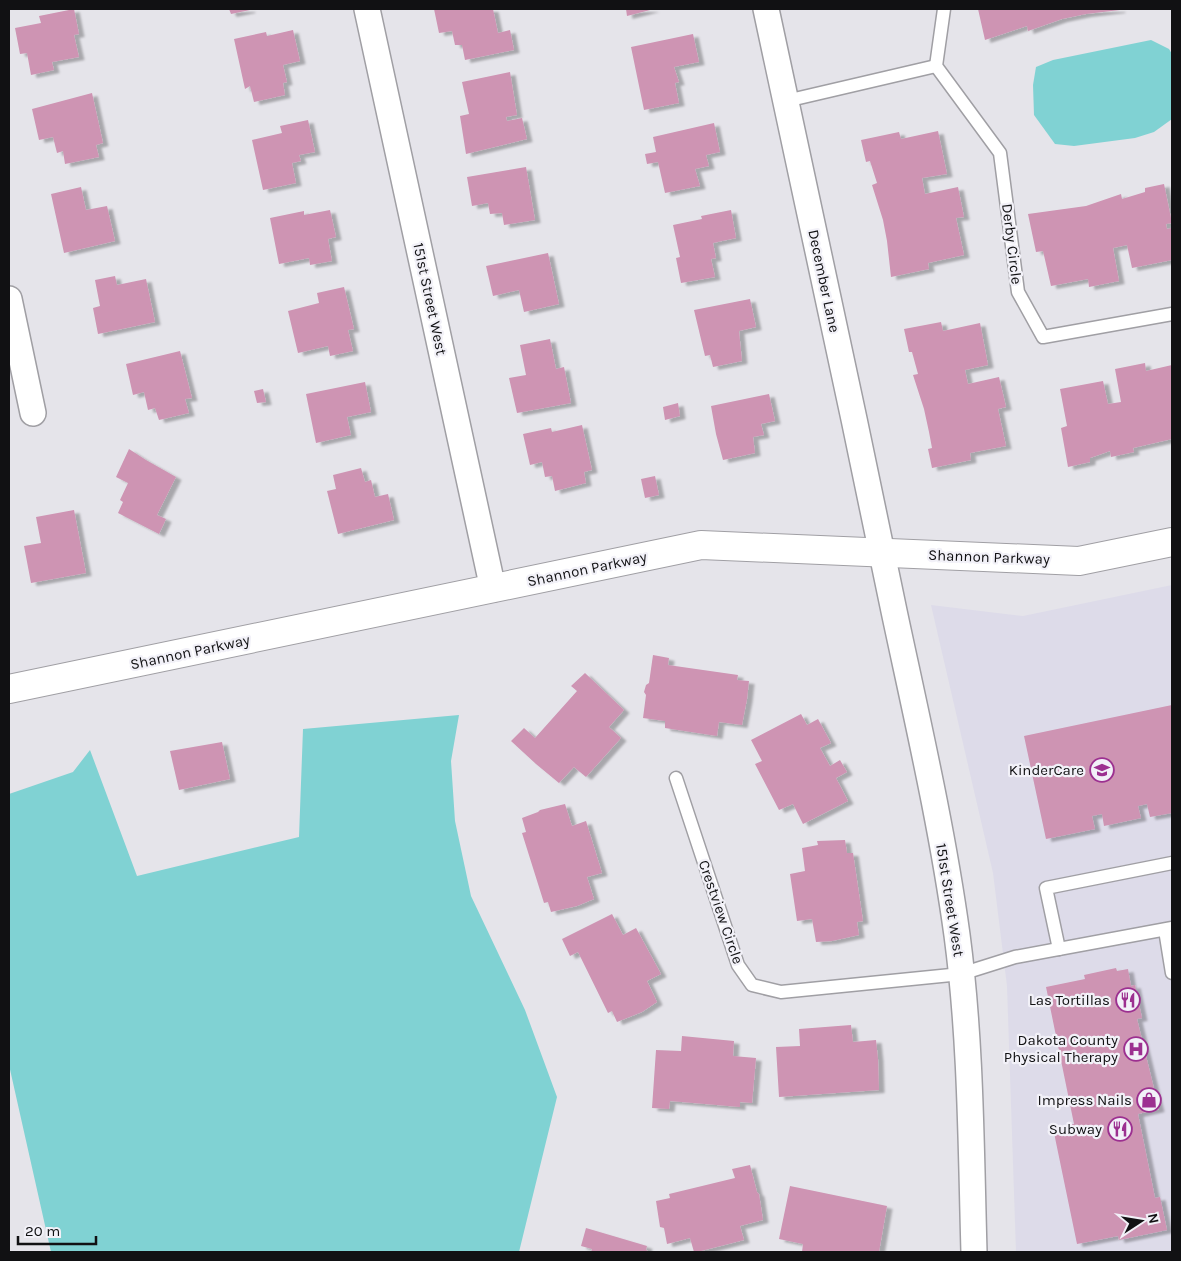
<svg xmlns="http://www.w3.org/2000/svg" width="1181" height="1261" font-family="Karla,sans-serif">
	<defs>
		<filter id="shadow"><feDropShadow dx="5.5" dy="3" stdDeviation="1" flood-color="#0004"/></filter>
	</defs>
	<rect width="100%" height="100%" fill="#e5e4ea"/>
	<path fill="#dddbe9" d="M 1172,585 L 1172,1252 L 1016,1252 L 1007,986 L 993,873 L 931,605 L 1023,616 Z"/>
	<g fill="#80d2d3">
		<path d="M 1151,40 L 1169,49 L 1172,54 L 1172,119 L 1154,132 L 1135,138 L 1074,146 L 1055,144 L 1034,115 L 1033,85 L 1036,67 L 1053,60 Z"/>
		<path d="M 459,715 L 451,761 L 455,821 L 471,896 L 525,1010 L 557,1097 L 519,1252 L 51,1252 L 9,1065 L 9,794 L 73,772 L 90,750 L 137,876 L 299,837 L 303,729 Z"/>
	</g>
	<g fill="#ce94b3" filter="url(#shadow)">
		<path d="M 74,9 L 79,34 L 74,35 L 79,57 L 52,62 L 54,70 L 31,75 L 27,53 L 20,54 L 15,28 L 41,23 L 39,16 Z"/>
		<path d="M 229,9 L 250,9 L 250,10 L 231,14 Z"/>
		<path d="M 434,9 L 493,9 L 498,33 L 510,30 L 514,50 L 465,60 L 462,45 L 455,45 L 452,31 L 439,33 Z"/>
		<path d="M 626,9 L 654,9 L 627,16 Z"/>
		<path d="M 978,9 L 1120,9 L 1120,10 L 1086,14 L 1062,19 L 1028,31 L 1027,26 L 985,40 Z"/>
		<path d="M 293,30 L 300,61 L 283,65 L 287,82 L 283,83 L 285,95 L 254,102 L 250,86 L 245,89 L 234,39 L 266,32 L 267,36 Z"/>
		<path d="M 693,34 L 699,62 L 674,67 L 679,82 L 675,83 L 679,103 L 644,110 L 631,47 Z"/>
		<path d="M 510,72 L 517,115 L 506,117 L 507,121 L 522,118 L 527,139 L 466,154 L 460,116 L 469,114 L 462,82 Z"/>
		<path d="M 92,93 L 103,143 L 96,145 L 99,157 L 65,164 L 63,151 L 57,153 L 53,137 L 39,140 L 32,109 Z"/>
		<path d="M 308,120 L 315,152 L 299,155 L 301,161 L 292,163 L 296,183 L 263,190 L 252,140 L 282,133 L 280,126 Z"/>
		<path d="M 714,123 L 720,152 L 706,155 L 709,166 L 695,169 L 700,186 L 665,193 L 658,162 L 647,164 L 645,154 L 656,152 L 653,137 Z"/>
		<path d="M 938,131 L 947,174 L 922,178 L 925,194 L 958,187 L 964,217 L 956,218 L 964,255 L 928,263 L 929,269 L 891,277 L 887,241 L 883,220 L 872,185 L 877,183 L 870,161 L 866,162 L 861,140 L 899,132 L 901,139 Z"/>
		<path d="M 526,167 L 535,220 L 504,225 L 502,213 L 490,214 L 488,203 L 472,206 L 467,177 Z"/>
		<path d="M 1164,184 L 1172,223 L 1166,224 L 1167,229 L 1171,228 L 1172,235 L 1172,260 L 1132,268 L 1127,245 L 1113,248 L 1119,281 L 1089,287 L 1088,279 L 1051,286 L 1043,251 L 1036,252 L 1028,214 L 1086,206 L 1121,194 L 1122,199 L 1145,192 L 1145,188 Z"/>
		<path d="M 81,187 L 86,210 L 107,206 L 115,241 L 64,253 L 51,194 Z"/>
		<path d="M 330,210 L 336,237 L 328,239 L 332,261 L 310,265 L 309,258 L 279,264 L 270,218 L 304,211 L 304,215 Z"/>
		<path d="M 731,210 L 736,238 L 713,243 L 716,258 L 711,259 L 715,277 L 681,283 L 676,258 L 680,257 L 673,225 L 702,219 L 701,216 Z"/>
		<path d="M 548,253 L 559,304 L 524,312 L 519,290 L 493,296 L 486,266 Z"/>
		<path d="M 115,276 L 117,285 L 146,279 L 155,322 L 98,334 L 93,308 L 100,306 L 95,280 Z"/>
		<path d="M 344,287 L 354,329 L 348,330 L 353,351 L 330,356 L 328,346 L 298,353 L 288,311 L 319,303 L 317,293 Z"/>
		<path d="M 750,299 L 756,327 L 739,331 L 742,361 L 713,367 L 710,355 L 705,356 L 694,310 Z"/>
		<path d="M 941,322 L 943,331 L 980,323 L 988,365 L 965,370 L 968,384 L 999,377 L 1006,407 L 998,409 L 1006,446 L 970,453 L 971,460 L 932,468 L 928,449 L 932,448 L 929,432 L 924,409 L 913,375 L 918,374 L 912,352 L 909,352 L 904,329 Z"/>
		<path d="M 550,339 L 556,369 L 564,367 L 571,403 L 517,413 L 509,378 L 526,375 L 520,345 Z"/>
		<path d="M 180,351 L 192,398 L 185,399 L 189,413 L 159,420 L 155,408 L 148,410 L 144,392 L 133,395 L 126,364 Z"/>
		<path d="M 1145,363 L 1146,371 L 1172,365 L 1172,439 L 1133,448 L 1134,452 L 1111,457 L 1110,451 L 1090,458 L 1090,462 L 1068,467 L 1061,428 L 1067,426 L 1060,389 L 1103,381 L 1108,404 L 1121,402 L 1115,369 Z"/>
		<path d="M 365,382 L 371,412 L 347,417 L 351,435 L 316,443 L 306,394 Z"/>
		<path d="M 263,389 L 266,402 L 257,403 L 254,391 Z"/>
		<path d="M 769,394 L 775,421 L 761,424 L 764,435 L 753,437 L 755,453 L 723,460 L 716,434 L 711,406 Z"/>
		<path d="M 678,403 L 680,416 L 665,420 L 663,407 Z"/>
		<path d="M 582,425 L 592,470 L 584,472 L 586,483 L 555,491 L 552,476 L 545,477 L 542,462 L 530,465 L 523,434 L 551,428 L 552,432 Z"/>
		<path d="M 129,449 L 146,460 L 176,477 L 157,515 L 166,519 L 159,534 L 118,513 L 123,502 L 120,500 L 128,483 L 116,477 Z"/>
		<path d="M 361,468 L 365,482 L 371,480 L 375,497 L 388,494 L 394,520 L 338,534 L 327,491 L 336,489 L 333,475 Z"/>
		<path d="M 655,476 L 659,495 L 645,498 L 641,479 Z"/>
		<path d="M 74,510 L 86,573 L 31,583 L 24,546 L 41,543 L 36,517 Z"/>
		<path d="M 653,655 L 669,658 L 668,665 L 738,675 L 737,680 L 749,681 L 747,699 L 742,725 L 719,722 L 717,736 L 665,728 L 665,721 L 643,718 L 646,695 L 644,692 L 646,685 L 649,683 Z"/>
		<path d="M 585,673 L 624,710 L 609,727 L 621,738 L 586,777 L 574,767 L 559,783 L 536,764 L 511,741 L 524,728 L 535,738 L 577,691 L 571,686 Z"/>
		<path d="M 1172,705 L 1172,813 L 1150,817 L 1147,804 L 1138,806 L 1141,818 L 1104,826 L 1102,814 L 1092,816 L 1095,829 L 1046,839 L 1024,736 Z"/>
		<path d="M 801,714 L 807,725 L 818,719 L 831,743 L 820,748 L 830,766 L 840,760 L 847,772 L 836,778 L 848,801 L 803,824 L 793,804 L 779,810 L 755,764 L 762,761 L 751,740 Z"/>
		<path d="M 222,742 L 230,779 L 179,790 L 170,751 Z"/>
		<path d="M 565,804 L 572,826 L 586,821 L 602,873 L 587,877 L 594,899 L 577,906 L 551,912 L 548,902 L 544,903 L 522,833 L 526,832 L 522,818 L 538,812 L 540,810 Z"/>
		<path d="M 845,840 L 847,853 L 853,853 L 863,921 L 857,922 L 859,935 L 832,941 L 816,942 L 812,919 L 797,921 L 790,874 L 805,871 L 802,848 L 818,845 L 817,841 Z"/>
		<path d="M 612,914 L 623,935 L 636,928 L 661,974 L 647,981 L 657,1002 L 642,1012 L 617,1022 L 612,1011 L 608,1013 L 578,952 L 570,956 L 562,939 Z"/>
		<path d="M 1116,968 L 1117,971 L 1128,969 L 1131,986 L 1135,985 L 1142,1018 L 1137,1019 L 1159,1109 L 1138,1114 L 1155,1198 L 1160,1197 L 1167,1230 L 1119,1240 L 1118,1236 L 1077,1244 L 1053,1128 L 1074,1124 L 1046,987 L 1085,979 L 1084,975 Z"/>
		<path d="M 851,1025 L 853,1042 L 876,1040 L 878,1059 L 879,1090 L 779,1097 L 776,1047 L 800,1046 L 799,1029 Z"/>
		<path d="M 682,1036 L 734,1041 L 733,1056 L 756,1058 L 752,1103 L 740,1102 L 740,1107 L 670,1101 L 669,1109 L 652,1108 L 656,1050 L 681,1051 Z"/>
		<path d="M 750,1165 L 757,1192 L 759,1194 L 763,1220 L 740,1226 L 744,1240 L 697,1252 L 694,1252 L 690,1238 L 667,1244 L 664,1228 L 660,1227 L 656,1201 L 670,1198 L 669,1194 L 735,1178 L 732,1169 Z"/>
		<path d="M 790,1186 L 887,1206 L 879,1252 L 854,1251 L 854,1252 L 802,1252 L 803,1244 L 779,1239 Z"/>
		<path d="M 586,1228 L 647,1246 L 646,1250 L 650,1252 L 591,1252 L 592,1249 L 581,1246 Z"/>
	</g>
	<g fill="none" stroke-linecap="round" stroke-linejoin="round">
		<g stroke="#a09fa4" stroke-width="15">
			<g id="service">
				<path d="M 944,9 L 936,66 L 1000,153 L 1018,292 L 1043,337 L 1172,314"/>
				<path d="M 786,101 L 936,66"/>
				<path d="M 676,778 L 738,965 L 752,985 L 781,992 L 961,974 L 1015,957 L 1172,928"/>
				<path d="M 1165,930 L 1172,973"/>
				<path d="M 1059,949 L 1046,888 L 1172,863"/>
			</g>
		</g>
		<g stroke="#a09fa4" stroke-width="28">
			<g id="minor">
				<path d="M 367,9 L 493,589"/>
				<path d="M 766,9 C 809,210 853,410 894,611 C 917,719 942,826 957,935 C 971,1040 971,1147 974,1252"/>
				<path d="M 9,299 L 33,413"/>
			</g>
		</g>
		<g stroke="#a09fa4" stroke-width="30">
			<path id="tertiary" d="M 9,689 L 701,545 L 1079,561 L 1172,542"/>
		</g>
		<use href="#service" stroke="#fff" stroke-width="12"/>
		<use href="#minor" stroke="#fff" stroke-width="25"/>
		<use href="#tertiary" stroke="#fff" stroke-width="28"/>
	</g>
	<defs>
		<g id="school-ring" transform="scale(1.25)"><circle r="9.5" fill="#f2f1f8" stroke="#9c3090" stroke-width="1.5"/><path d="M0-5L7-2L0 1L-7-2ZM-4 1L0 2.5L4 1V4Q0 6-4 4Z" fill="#9c3090"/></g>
		<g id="restaurant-ring" transform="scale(1.25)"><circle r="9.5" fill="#f2f1f8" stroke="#9c3090" stroke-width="1.5"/><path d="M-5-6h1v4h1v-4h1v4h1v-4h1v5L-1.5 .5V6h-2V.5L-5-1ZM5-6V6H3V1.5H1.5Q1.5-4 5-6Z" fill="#9c3090"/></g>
		<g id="hospital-ring" transform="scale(1.25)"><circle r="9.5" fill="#f2f1f8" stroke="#9c3090" stroke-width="1.5"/><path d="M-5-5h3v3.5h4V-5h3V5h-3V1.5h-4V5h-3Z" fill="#9c3090"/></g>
		<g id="shop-ring" transform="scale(1.25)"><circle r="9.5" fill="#f2f1f8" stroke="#9c3090" stroke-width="1.5"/><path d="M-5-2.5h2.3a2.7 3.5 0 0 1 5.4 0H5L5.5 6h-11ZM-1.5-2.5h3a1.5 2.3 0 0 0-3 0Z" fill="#9c3090"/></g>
	</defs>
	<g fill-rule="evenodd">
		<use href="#school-ring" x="1102" y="770"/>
		<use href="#restaurant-ring" x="1128" y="1000"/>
		<use href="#hospital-ring" x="1136" y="1049"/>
		<use href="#shop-ring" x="1149" y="1100"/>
		<use href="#restaurant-ring" x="1120" y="1129"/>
	</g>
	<g text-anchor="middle" stroke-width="4.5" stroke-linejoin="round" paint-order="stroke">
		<g font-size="15" fill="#111113" stroke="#f2f1f8">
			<text transform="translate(1012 244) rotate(83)" y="5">Derby Circle</text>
			<text transform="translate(824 281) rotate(78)" y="5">December Lane</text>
			<text transform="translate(430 299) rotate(78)" y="5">151st Street West</text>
			<text transform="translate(989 557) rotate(2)" y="5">Shannon Parkway</text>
			<text transform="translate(587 569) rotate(-12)" y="5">Shannon Parkway</text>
			<text transform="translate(190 652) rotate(-12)" y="5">Shannon Parkway</text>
			<text transform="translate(950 900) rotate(81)" y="5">151st Street West</text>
			<text transform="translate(721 912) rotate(71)" y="5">Crestview Circle</text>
		</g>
		<g font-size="15" fill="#111113" stroke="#f2f1f8" text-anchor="end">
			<text x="1084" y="775">KinderCare</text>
			<text x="1110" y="1005">Las Tortillas</text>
			<text x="1118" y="1045">Dakota County<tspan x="1118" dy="17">Physical Therapy</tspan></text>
			<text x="1132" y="1105">Impress Nails</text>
			<text x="1102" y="1134">Subway</text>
		</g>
	</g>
	<rect width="1181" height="1261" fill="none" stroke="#111113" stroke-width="20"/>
	<g transform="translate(1141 1221) rotate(78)" stroke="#f2f1f8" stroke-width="4" paint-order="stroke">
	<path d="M0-4L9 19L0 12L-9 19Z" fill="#111113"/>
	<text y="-8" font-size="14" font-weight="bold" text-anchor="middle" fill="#111113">N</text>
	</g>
	<path d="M18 1236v8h78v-8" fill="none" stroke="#111113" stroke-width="2.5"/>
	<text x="25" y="1236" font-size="15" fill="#111113" stroke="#f2f1f8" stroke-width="4" paint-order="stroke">20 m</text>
</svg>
